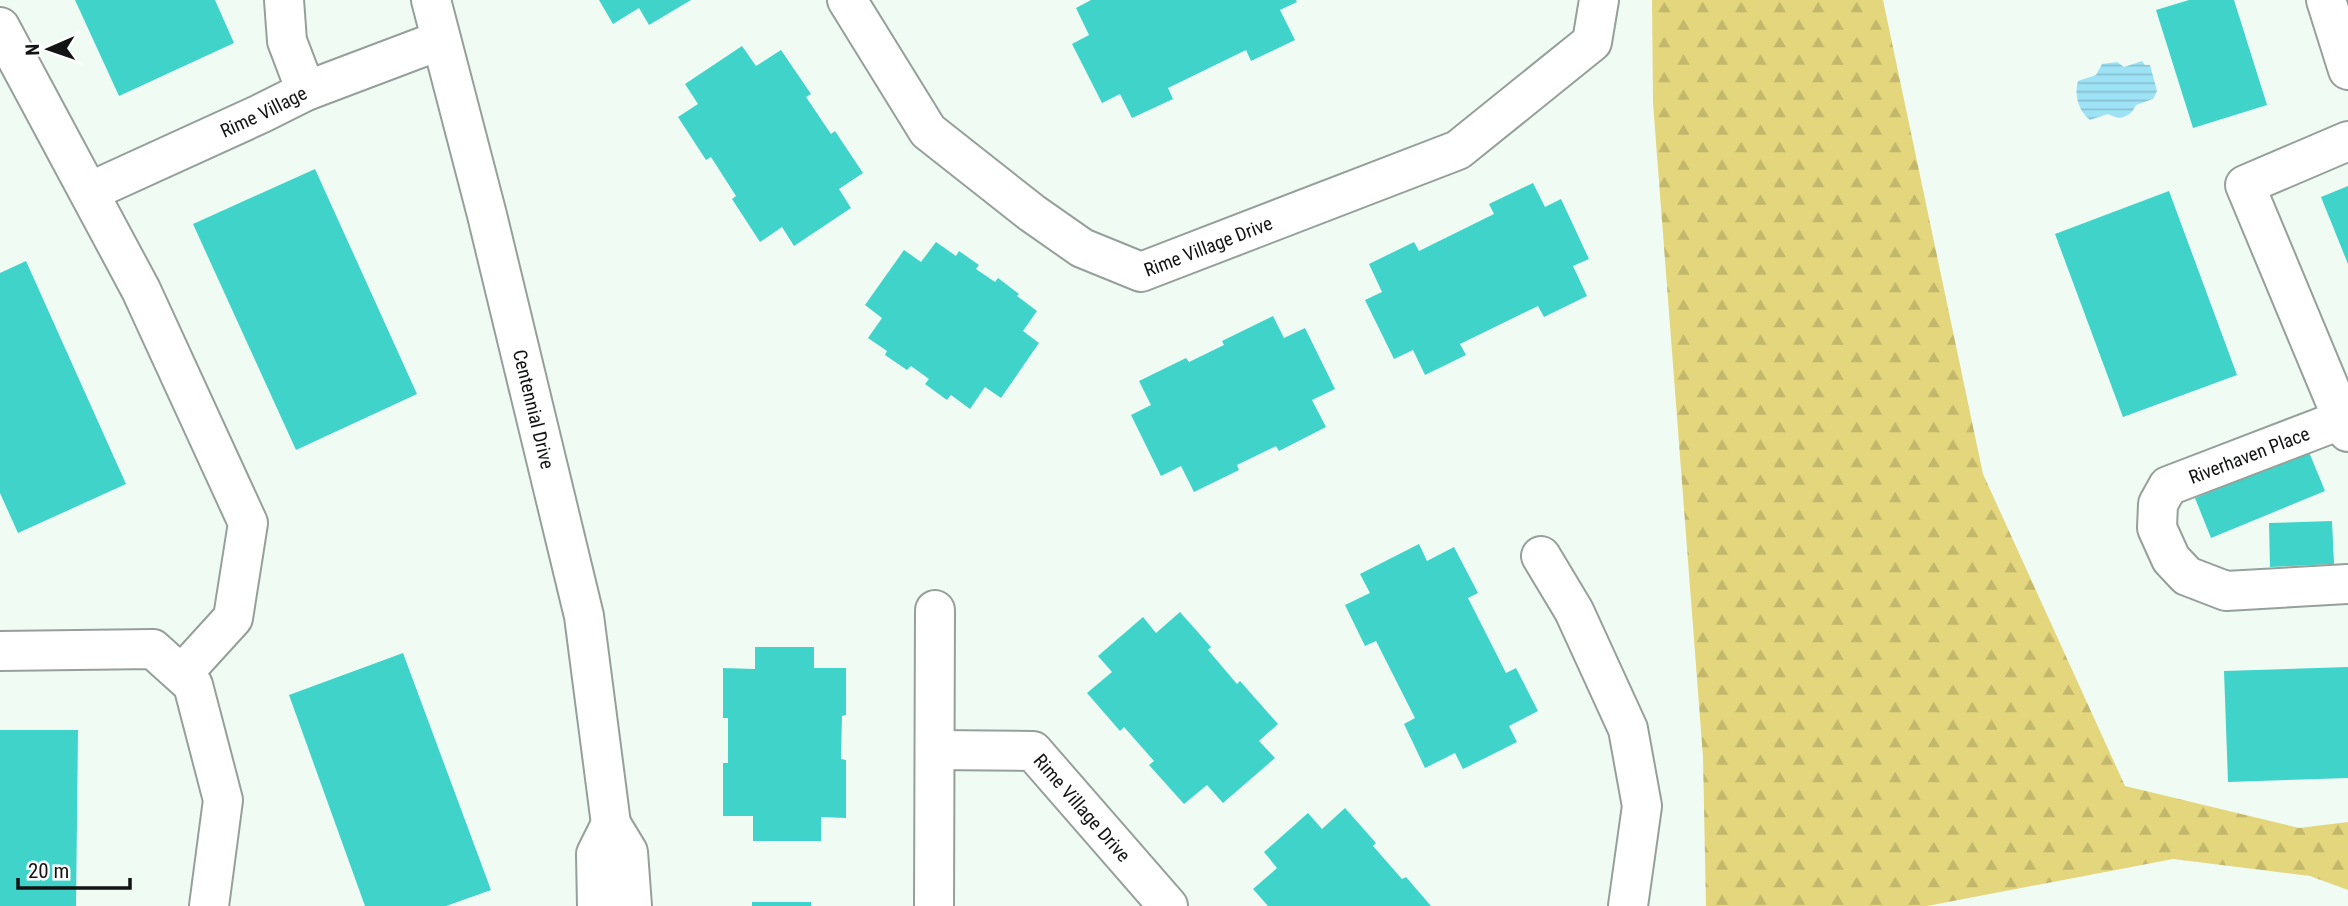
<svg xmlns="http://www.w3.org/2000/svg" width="2348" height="906" font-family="'Roboto Condensed',sans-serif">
	<defs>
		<pattern id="forest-firs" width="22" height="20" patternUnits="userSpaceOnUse" patternTransform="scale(1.75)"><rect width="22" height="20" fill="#e3d67c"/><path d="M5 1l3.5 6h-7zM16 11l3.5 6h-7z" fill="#c2b76a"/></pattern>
		<pattern id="water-rules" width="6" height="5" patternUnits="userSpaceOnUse" patternTransform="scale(1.75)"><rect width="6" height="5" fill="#9ee2f6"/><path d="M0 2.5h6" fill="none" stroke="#87c1d2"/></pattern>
	</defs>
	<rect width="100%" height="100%" fill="#f0fbf4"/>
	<path fill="url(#forest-firs)" d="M 1652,0 L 1883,0 L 1983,474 L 2125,786 L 2299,828 L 2348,822 L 2348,890 L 2310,876 L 2173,859 L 1927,906 L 1706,906 L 1703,757 L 1653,103 Z"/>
	<path fill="url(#water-rules)" d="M 2142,61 L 2145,65 L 2150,65 L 2157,91 L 2153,99 L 2136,105 C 2131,117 2120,121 2108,114 L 2090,120 C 2078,111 2074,94 2078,81 L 2096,75 L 2102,64 L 2117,62 L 2124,67 Z"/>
	<g fill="#40d3ca">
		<path d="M 75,0 L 215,0 L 234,43 L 119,96 Z"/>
		<path d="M 599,0 L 691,0 L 649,25 L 639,8 L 613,24 Z"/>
		<path d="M 1091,0 L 1296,0 L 1297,2 L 1280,10 L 1295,40 L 1251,61 L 1246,50 L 1168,88 L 1173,99 L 1132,118 L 1120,94 L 1102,103 L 1072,44 L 1089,35 L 1076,8 Z"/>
		<path d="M 2189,0 L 2234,0 L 2267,105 L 2193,128 L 2156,10 Z"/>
		<path d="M 742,46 L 756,66 L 781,50 L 811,94 L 806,97 L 831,134 L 835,131 L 863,173 L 839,189 L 851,208 L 794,246 L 782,227 L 760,242 L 732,199 L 736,196 L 711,157 L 706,160 L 678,117 L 698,104 L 685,84 Z"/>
		<path d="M 315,169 L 417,394 L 296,450 L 193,224 Z"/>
		<path d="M 1533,183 L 1545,207 L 1561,199 L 1589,259 L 1573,266 L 1587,296 L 1544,317 L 1538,306 L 1460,344 L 1466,355 L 1425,375 L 1413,350 L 1394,359 L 1365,300 L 1382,292 L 1369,264 L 1414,242 L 1419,251 L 1494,214 L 1489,204 Z"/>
		<path d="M 2348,186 L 2348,264 L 2321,197 Z"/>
		<path d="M 2169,191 L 2237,375 L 2123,417 L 2055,234 Z"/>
		<path d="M 936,242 L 956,256 L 959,251 L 979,265 L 976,269 L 995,282 L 998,278 L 1019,294 L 1017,296 L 1037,311 L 1023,331 L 1039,343 L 1001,398 L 985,387 L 970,409 L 951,395 L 947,400 L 925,384 L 929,379 L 911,366 L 907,370 L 885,355 L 887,351 L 868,338 L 882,318 L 865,305 L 904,250 L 921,262 Z"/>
		<path d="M 26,261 L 126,484 L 18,533 L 0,493 L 0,273 Z"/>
		<path d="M 1273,316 L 1284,338 L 1305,328 L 1335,389 L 1312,400 L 1326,427 L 1279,451 L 1276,446 L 1237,465 L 1239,470 L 1194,492 L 1181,466 L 1161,476 L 1131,415 L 1151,405 L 1139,381 L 1186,358 L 1189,362 L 1224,345 L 1222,341 Z"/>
		<path d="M 2309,452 L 2325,491 L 2211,538 L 2195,498 Z"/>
		<path d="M 2332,521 L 2334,564 L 2270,567 L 2269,523 Z"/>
		<path d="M 1419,544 L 1427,561 L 1454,547 L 1478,593 L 1468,598 L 1506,673 L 1516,668 L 1538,711 L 1509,726 L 1517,742 L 1463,769 L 1455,753 L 1425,768 L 1404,724 L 1415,718 L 1376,641 L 1365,646 L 1345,605 L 1370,593 L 1360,574 Z"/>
		<path d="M 1180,612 L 1211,647 L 1208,650 L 1237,684 L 1240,681 L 1278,724 L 1259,741 L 1275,758 L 1223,803 L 1207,785 L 1184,804 L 1149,765 L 1154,761 L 1124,727 L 1120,731 L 1087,693 L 1112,672 L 1098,656 L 1143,617 L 1156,633 Z"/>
		<path d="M 755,647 L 814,647 L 814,668 L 846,668 L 846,715 L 842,716 L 841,759 L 846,760 L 846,818 L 821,817 L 821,841 L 753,841 L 753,816 L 723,816 L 723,763 L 728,763 L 728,718 L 723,718 L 723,668 L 755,669 Z"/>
		<path d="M 403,653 L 491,890 L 446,906 L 365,906 L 289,695 Z"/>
		<path d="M 2348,667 L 2348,778 L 2228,782 L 2224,671 Z"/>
		<path d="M 0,730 L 78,730 L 76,906 L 0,906 Z"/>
		<path d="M 1345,808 L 1376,843 L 1373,846 L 1402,879 L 1406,877 L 1431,906 L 1268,906 L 1253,889 L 1277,868 L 1264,852 L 1308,813 L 1322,829 Z"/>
		<rect x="752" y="902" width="59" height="4"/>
	</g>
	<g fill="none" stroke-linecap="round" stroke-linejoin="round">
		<g stroke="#96a09a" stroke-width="42">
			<g id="street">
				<path d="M 284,0 L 287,41 L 306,91"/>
				<path id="s1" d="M 431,0 L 487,215 L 584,616 L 611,824"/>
				<path id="s2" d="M 847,0 L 928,131 L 1032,213 L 1082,248 L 1141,272 L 1458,150 L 1592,42 L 1599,0"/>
				<path d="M 2326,0 L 2348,70"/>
				<path d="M 0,27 L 141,290 L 248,523 L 233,618 L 182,674"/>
				<path d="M 2348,141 L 2245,185 L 2348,432"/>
				<path id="s3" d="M 89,192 L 260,114 L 306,91 L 441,40"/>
				<path d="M 2343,419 L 2168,486 L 2158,504 L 2157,528 L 2171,559 L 2187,576 L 2226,591 L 2348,584"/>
				<path d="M 1541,556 L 1574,611 L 1628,729 L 1642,806 L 1628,906"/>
				<path d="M 0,651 L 153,649 L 193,685 L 223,800 L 209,906"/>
				<path id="s4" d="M 935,750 L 1033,751 L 1168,906"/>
				<path d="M 597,906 L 596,854 L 611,824 L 628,852 L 632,906"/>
				<path d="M 934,906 L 935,610"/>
			</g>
		</g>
		<use href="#street" stroke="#fff" stroke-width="38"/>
	</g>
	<g text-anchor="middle" stroke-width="5" stroke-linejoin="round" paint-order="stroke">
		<g font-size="19" fill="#111412" stroke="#fff">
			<text dy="7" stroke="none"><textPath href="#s3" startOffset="192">Rime Village</textPath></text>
			<text dy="7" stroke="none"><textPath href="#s2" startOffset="483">Rime Village Drive</textPath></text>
			<text dy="7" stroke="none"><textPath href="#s1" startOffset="422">Centennial Drive</textPath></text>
			<text transform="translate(2249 455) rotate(-21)" y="7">Riverhaven Place</text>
			<text dy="7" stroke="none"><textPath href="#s4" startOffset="173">Rime Village Drive</textPath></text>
		</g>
	</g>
	<g transform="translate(49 49) rotate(268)" stroke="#ffffff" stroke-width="5" paint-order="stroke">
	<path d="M0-5L12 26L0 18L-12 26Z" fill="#111412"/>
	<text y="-10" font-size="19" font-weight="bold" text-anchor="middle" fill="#111412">N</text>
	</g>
	<path d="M18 878v10h112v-10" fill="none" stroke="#111412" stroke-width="3.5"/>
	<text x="28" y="878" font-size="21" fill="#111412" stroke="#ffffff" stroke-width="5" paint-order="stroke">20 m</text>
</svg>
